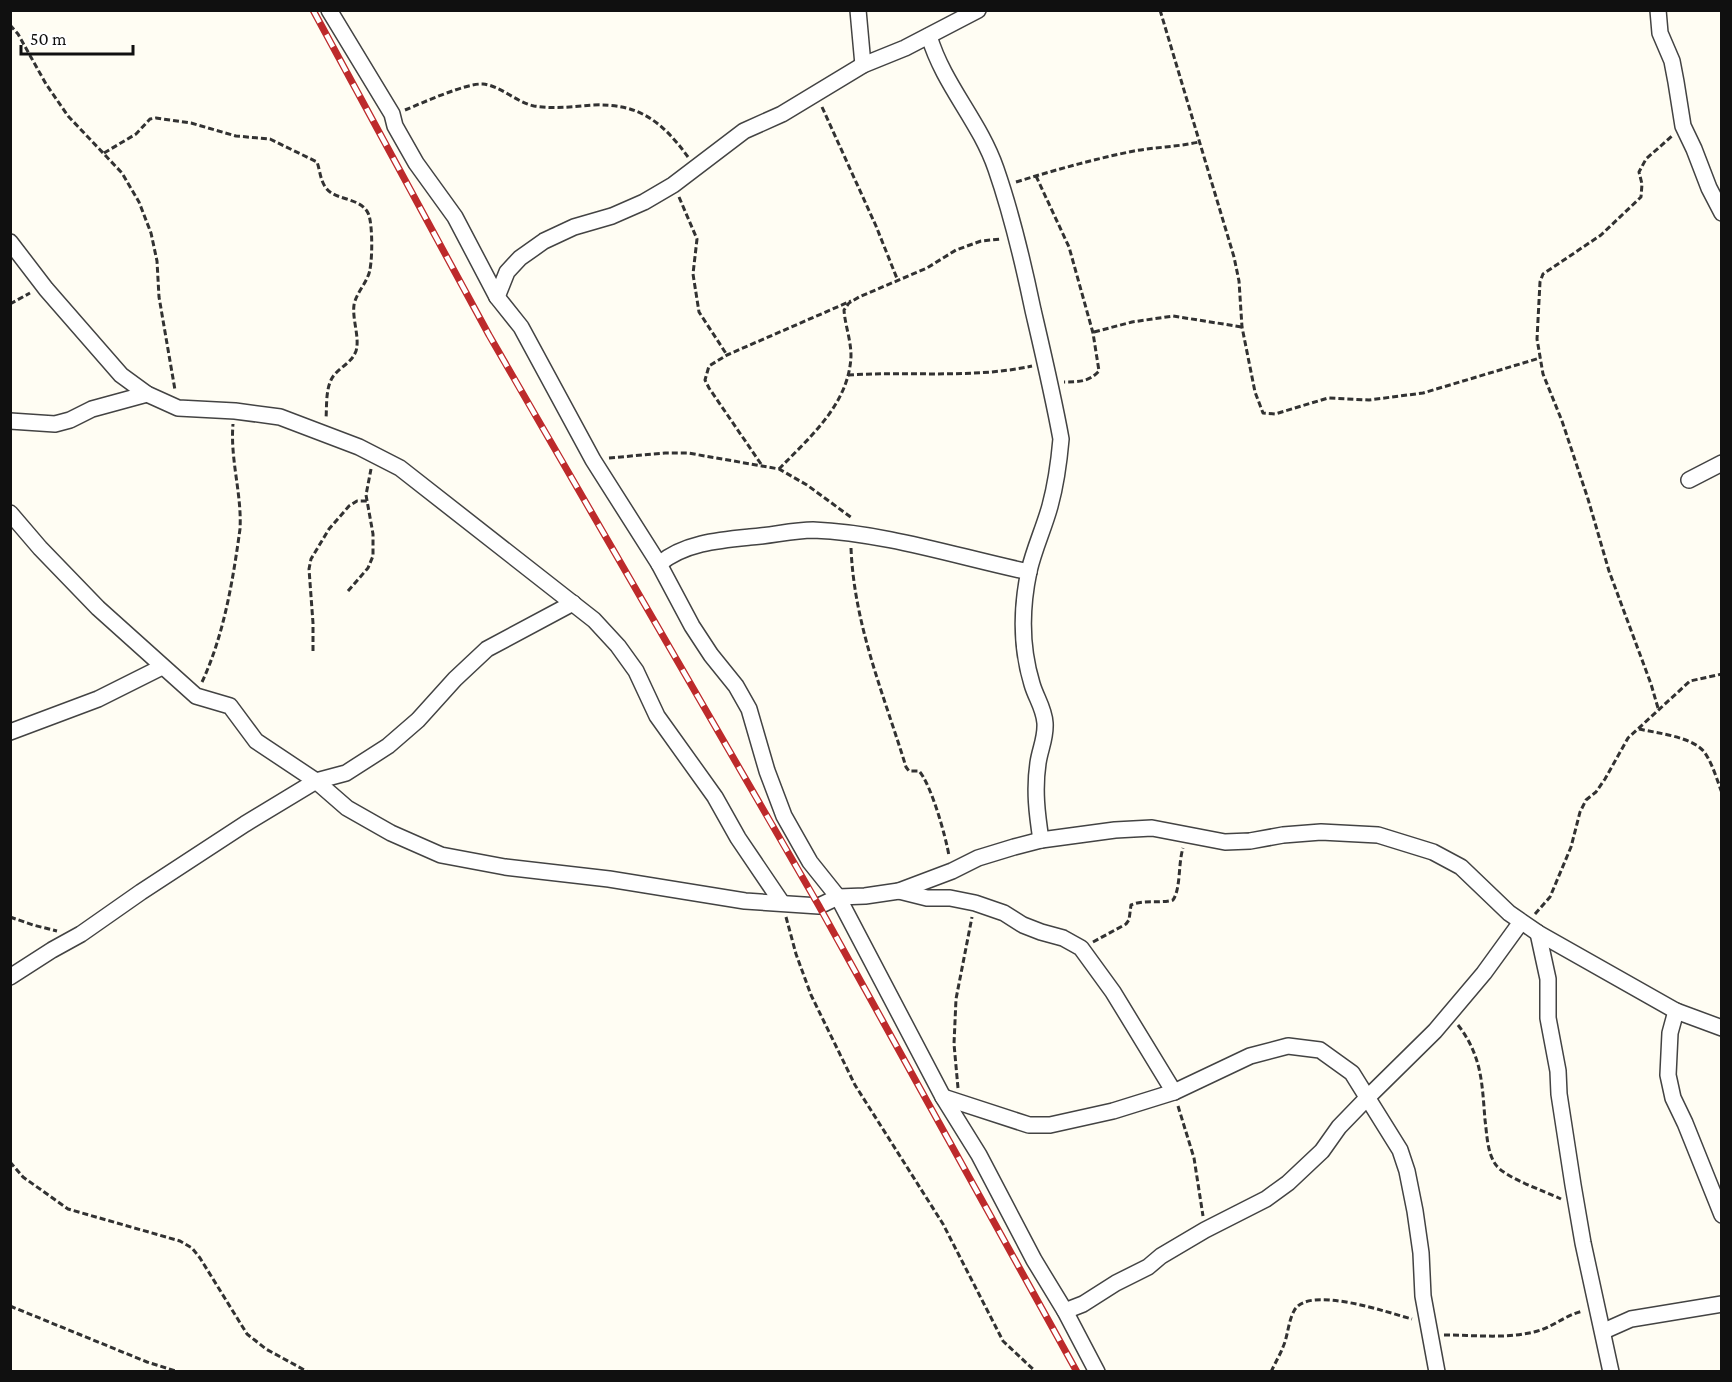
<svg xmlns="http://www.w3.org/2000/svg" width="1732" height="1382" font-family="'Crimson Pro',serif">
	<rect width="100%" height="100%" fill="#fffdf3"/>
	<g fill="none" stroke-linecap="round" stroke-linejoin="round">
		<g stroke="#434343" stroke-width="18">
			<g id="street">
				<path d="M 329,10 L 392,114 L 395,126 L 416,163 L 455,217 L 497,297 L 521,327 L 593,460 L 659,564 L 692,626 L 711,655 L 736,686 L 749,709 L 767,771 L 784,816 L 810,862 L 838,897 L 943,1097 L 979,1155 L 1034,1260 L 1065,1311 L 1097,1372"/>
				<path d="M 858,10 L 863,65"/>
				<path d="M 1658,10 L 1660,33 L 1672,61 L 1676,82 L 1683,126 L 1694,149 L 1709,188 L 1722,213"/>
				<path d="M 929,36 C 944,86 979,120 996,169 C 1012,215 1023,262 1033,310 C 1043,353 1053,395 1061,439 C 1059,462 1056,484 1050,506 C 1044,528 1034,549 1029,571 C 1021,609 1021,648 1032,684 C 1036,698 1044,708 1045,723 C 1046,738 1040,749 1038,763 C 1034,790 1037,814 1041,840"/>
				<path d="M 10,242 L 46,289 L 121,375 L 147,394 L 178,408 L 235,411 L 280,417 L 359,447 L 400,468 L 594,620 L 618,646 L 636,671 L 657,716 L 715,797 L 738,838 L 782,903"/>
				<path d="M 497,297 L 507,272 L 520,258 L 544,241 L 574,227 L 612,216 L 644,202 L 673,185 L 744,131 L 782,114 L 863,65 L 905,48 L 978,10"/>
				<path d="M 10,421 L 55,424 L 70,420 L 92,409 L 147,394"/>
				<path d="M 1689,480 L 1722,463"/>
				<path d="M 10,513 L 40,548 L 98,608 L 196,696 L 230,706 L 256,741 L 316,781 L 347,808 L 391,833 L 441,855 L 505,867 L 609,879 L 745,901 L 819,906 L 838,897 L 865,896 L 899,891 L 952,871 L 978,858 L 1014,847 L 1041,840 L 1115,830 L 1152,828 L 1225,842 L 1250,841 L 1283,835 L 1321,832 L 1378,835 L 1433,852 L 1461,867 L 1509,913 L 1538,933 L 1676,1011 L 1722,1028"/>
				<path d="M 659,564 C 684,543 719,540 750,537 C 770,536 793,530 813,530 C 886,533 958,557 1029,572"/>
				<path d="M 10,732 L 98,699 L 162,667"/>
				<path d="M 899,891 L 927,898 L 950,898 L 975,903 L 1004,913 L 1023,925 L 1041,932 L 1063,938 L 1081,948 L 1113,992 L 1174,1092"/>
				<path d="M 1538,933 L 1548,979 L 1548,1018 L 1558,1071 L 1559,1094 L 1573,1185 L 1583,1243 L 1611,1372"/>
				<path d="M 10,977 L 52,950 L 81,934 L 141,892 L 245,824 L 316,781 L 346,773 L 388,746 L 418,720 L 455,679 L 487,649 L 573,603"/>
				<path d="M 1676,1011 L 1670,1033 L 1668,1075 L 1673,1098 L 1685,1123 L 1722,1215"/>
				<path d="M 943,1097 L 1029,1125 L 1050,1125 L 1113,1111 L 1174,1092 L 1250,1056 L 1288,1046 L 1320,1050 L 1352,1073 L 1400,1150 L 1407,1171 L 1415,1211 L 1421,1253 L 1423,1296 L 1437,1372"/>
				<path d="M 1065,1311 L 1083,1304 L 1116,1283 L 1148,1267 L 1161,1256 L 1205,1230 L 1266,1199 L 1288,1183 L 1322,1151 L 1339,1127 L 1368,1097 L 1435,1031 L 1484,973 L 1521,922"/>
				<path d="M 1604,1331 L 1631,1319 L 1722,1304"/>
			</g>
		</g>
		<g stroke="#323232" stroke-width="3" stroke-dasharray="6 3" stroke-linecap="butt">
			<path d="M 1160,10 L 1234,257 L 1239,281 L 1242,327 L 1255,392 L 1263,413 L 1275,414 L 1328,398 L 1369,400 L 1423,393 L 1540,358"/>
			<path d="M 10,25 L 18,34 L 46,84 L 68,116 L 122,173 L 139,202 L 151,233 L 157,261 L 159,297 L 175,390"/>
			<path d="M 822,107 L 876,226 L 898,281"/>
			<path d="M 405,110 C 422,103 466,83 483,84 C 501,86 516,102 534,106 C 554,109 572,107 593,105 C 638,103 662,121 688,157"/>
			<path d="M 104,153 L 136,134 L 150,119 L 156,118 L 191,123 L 236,136 L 270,139 L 317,162 C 320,170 320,180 326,188 C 336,201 360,197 368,213 C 373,222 373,267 368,276 C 364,286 356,294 354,305 C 352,319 360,338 356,351 C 352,362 342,366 335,374 C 325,385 327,405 326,419"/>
			<path d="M 1036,176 L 1069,247 L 1093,333 L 1099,371 C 1089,382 1078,382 1064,382"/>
			<path d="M 1016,182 C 1055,170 1094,159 1134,151 C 1156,147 1177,147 1199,142"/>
			<path d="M 679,197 L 697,239 L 693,274 L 699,312 L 727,355"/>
			<path d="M 10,304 L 30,293"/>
			<path d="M 1094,332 L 1132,322 L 1173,316 L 1242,327"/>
			<path d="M 848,375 C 909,371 972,379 1032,366"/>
			<path d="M 609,458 L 665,453 L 688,453 L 779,469 L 807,485 L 852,518"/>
			<path d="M 761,464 L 709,388 L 705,380 L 709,366 L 727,355 L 851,301"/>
			<path d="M 779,469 C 810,437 849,404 851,356 C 851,340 845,325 844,310 L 849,303 L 859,297 L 927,268 L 956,250 L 981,241 L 1001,239"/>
			<path d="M 851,548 C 854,625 884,695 906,767 L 909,771 L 919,771 C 931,784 946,837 949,856"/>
			<path d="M 10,553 L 10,572"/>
			<path d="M 348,591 L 368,568 L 373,556 L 373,534 L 366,495 L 371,469"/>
			<path d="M 313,651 L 313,623 L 309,569 L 311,559 L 329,529 L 349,506 L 357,501 L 367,501"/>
			<path d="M 202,682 C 224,635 233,580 240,529 C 242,494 230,460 233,424"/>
			<path d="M 1658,708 L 1651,684 L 1609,571 L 1588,499 L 1562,421 L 1543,374 L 1537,339 L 1540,282 L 1543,274 L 1601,235 L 1641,197 L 1642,184 L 1639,172 L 1646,159 L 1673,135"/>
			<path d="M 1639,729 C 1657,733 1694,737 1705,753 C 1713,765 1717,780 1722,793"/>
			<path d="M 1535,914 L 1550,897 L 1571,847 L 1580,812 L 1586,800 L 1596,792 L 1605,779 L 1628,738 L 1690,681 L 1722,674"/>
			<path d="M 10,917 L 33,925 L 57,931"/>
			<path d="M 786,917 L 796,954 L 811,995 L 855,1085 L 943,1224 L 1003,1341 L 1036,1372"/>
			<path d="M 1093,942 L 1126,924 L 1129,920 L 1131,905 C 1145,899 1159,904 1173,900 C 1181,888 1178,864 1183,848"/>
			<path d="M 1458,1025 C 1482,1056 1482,1083 1485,1120 C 1487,1134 1487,1153 1496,1165 C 1505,1178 1545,1191 1561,1199"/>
			<path d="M 958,1088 L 954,1044 L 956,999 L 972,917"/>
			<path d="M 1178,1106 L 1194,1158 L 1203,1216"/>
			<path d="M 10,1162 L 23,1177 L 68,1209 L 180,1241 L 192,1248 L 200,1258 L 247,1334 L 266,1349 L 308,1372"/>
			<path d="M 10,1306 L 147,1362 L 179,1372"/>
			<path d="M 1444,1335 C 1474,1335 1504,1339 1534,1332 C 1552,1328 1565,1315 1583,1311"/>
			<path d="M 1271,1372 C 1275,1363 1280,1355 1283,1347 C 1288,1336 1288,1322 1294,1311 C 1307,1284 1389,1313 1412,1319"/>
		</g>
		<use href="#street" stroke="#fff" stroke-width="15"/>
		<g stroke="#bd2a2b" stroke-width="7">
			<path id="rail" d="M 313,10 L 489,335 L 819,906 L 1077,1372"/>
		</g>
		<use href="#rail" stroke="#fff" stroke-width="4.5" stroke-dasharray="14" stroke-linecap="butt"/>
	</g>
	<rect width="1732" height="1382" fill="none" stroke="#101010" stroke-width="24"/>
	<path d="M21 45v9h112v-9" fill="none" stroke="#101010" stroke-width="3"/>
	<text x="30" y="45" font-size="18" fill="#101010" stroke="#ffffff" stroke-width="4.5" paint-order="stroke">50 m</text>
</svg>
